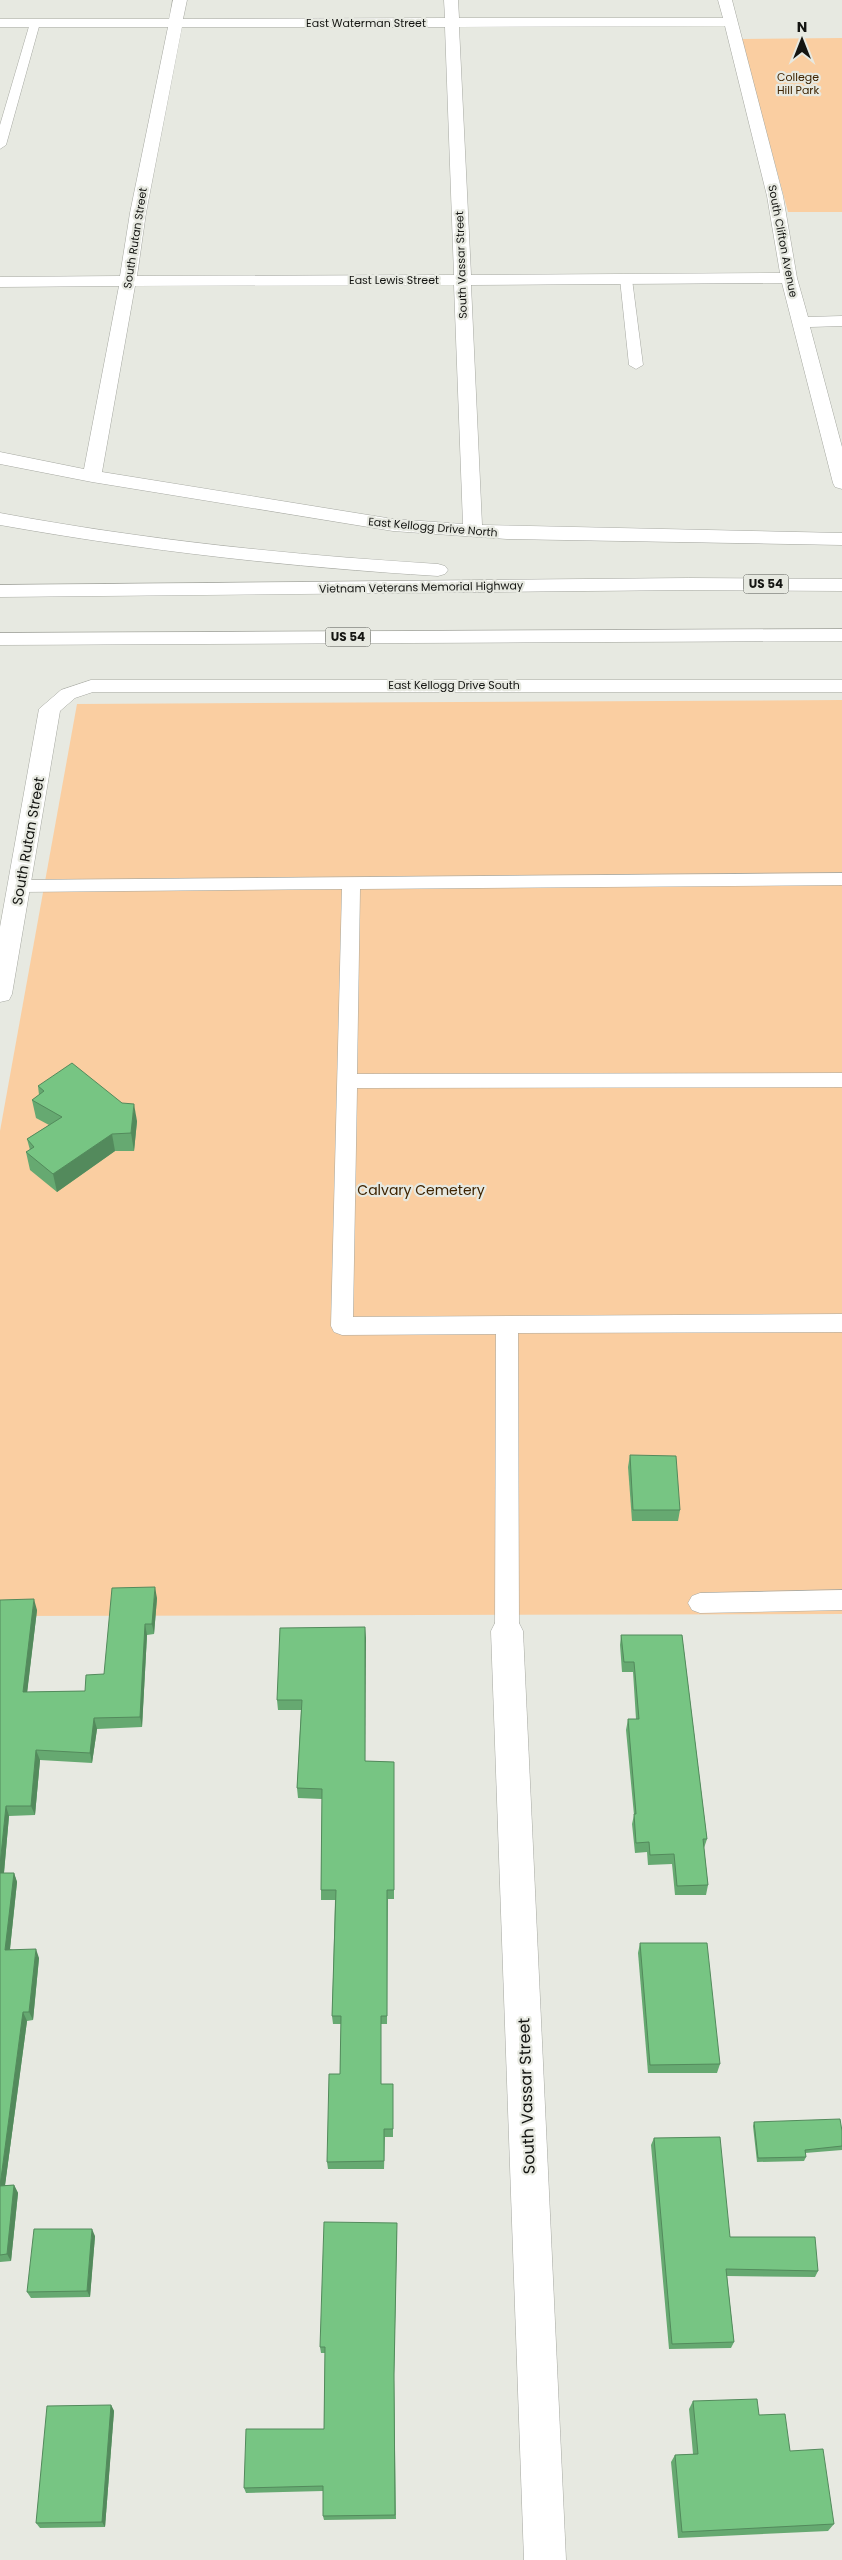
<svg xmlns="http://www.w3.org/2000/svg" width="842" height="2560" font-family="Poppins,sans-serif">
	<rect width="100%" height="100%" fill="#e7e9e1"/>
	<g fill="#facea1">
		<path d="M 842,38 L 842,212 L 788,212 L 741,39 Z"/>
		<path d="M 842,700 L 842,1614 L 0,1616 L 0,1131 L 77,704 Z"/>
	</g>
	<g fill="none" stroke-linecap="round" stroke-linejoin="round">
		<g stroke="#a6a8a1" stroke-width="1">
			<g id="lane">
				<path d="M 35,20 L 40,23 L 6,145 L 0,149 L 0,125 L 30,23 Z"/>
				<path d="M 626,275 L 632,279 L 643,365 L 636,369 L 629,365 L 620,279 Z"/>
				<path d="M 842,873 L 842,885 L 360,889 L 357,1074 L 842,1073 L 842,1087 L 357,1088 L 353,1317 L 842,1314 L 842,1332 L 518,1333 L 519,1631 L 516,1639 L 507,1642 L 498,1639 L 495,1631 L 496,1334 L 342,1335 L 334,1332 L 331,1326 L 342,889 L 20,892 L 14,890 L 11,886 L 14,882 L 20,880 Z"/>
				<path d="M 842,1590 L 842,1610 L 700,1613 L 692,1610 L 688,1603 L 692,1596 L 700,1593 Z"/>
			</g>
		</g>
		<g stroke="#a6a8a1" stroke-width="1">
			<g id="street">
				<path d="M 173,0 L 187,0 L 183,19 L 445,18 L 444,0 L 458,0 L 459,18 L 723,18 L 718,0 L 732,0 L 783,196 L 797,278 L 808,317 L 842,316 L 842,326 L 810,327 L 842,447 L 842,489 L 835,487 L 833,483 L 782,283 L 471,285 L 482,525 L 842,533 L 842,545 L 507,539 L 393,531 L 92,482 L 0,464 L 0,452 L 84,469 L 119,286 L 0,287 L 0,277 L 120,276 L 130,213 L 168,27 L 0,27 L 0,19 L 169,19 ZM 725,26 L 767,196 L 780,273 L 471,275 L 459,27 ZM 182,27 L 445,27 L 454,275 L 137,276 L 146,213 ZM 454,285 L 463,524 L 393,519 L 102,472 L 135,286 Z"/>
				<path d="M 91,680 L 842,680 L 842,692 L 93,692 L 75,698 L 60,711 L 12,994 L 9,1000 L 0,1002 L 0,927 L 39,709 L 61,690 Z"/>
				<path d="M 507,1617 L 518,1621 L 523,1631 L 566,2560 L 524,2560 L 491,1631 L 496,1621 Z"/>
			</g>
		</g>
		<g stroke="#a6a8a1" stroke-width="1">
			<g id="highway">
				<path d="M 0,513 C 145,540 291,555 438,564 L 445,566 L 448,570 L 445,574 L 438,576 C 291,567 145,551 0,525 Z"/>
				<path d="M 689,578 L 842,579 L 842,591 L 689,590 L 0,597 L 0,585 Z"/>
				<path d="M 842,629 L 842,641 L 0,645 L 0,633 Z"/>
			</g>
		</g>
		<use href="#lane" fill="#fff" fill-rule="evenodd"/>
		<use href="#street" fill="#fff" fill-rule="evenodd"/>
		<use href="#highway" fill="#fff" fill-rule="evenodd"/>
	</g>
	<g fill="#66a971">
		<path d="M 38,1086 L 137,1121 L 134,1151 L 115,1151 L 57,1192 L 30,1170 L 26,1152 L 30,1150 L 27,1139 L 49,1125 L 36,1118 L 32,1100 L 39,1095 Z"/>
		<path d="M 630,1455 L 680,1510 L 678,1521 L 632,1521 L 628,1467 Z"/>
		<path d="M 157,1598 L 154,1634 L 147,1635 L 142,1727 L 97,1729 L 92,1763 L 40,1760 L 35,1815 L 9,1816 L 4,1873 L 14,1873 L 17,1882 L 10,1949 L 39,1958 L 33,2020 L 27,2021 L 5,2185 L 14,2185 L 18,2193 L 11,2261 L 0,2262 L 0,1600 L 37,1610 L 27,1692 L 85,1691 L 104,1674 Z"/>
		<path d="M 365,1627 L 365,1761 L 394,1762 L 394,1899 L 388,1899 L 387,2024 L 381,2024 L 381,2084 L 393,2084 L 393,2137 L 385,2137 L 384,2169 L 328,2169 L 327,2162 L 340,2074 L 341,2024 L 333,2024 L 332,2016 L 335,1900 L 321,1900 L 321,1890 L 322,1799 L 298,1798 L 297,1788 L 301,1710 L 278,1710 L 277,1700 Z"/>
		<path d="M 621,1635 L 682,1635 L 707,1839 L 704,1848 L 708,1885 L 706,1895 L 675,1895 L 672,1864 L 648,1865 L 647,1852 L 635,1853 L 632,1824 L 634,1815 L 626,1730 L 628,1719 L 636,1719 L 633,1672 L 622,1672 L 620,1645 Z"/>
		<path d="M 640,1943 L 720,2064 L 717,2073 L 648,2073 L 638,1953 Z"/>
		<path d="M 754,2122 L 842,2131 L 842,2150 L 805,2153 L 806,2157 L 804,2161 L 757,2162 L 753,2126 Z"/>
		<path d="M 654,2138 L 730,2237 L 818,2271 L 815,2277 L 727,2276 L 734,2342 L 731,2348 L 669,2349 L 651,2145 Z"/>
		<path d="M 397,2230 L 394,2380 L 396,2519 L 324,2520 L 323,2516 L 323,2491 L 246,2493 L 244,2488 L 324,2429 L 325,2353 L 321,2353 L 320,2347 Z"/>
		<path d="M 95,2236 L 90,2297 L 31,2298 L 27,2292 Z"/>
		<path d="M 693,2401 L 759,2415 L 790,2451 L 834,2524 L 828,2531 L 678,2538 L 671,2462 L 675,2455 L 693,2454 L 689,2409 Z"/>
		<path d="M 111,2405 L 114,2411 L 105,2527 L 40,2528 L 36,2523 Z"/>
	</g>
	<g fill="#538a5c">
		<path d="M 134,1104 L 137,1121 L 134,1151 L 131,1133 Z"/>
		<path d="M 112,1134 L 115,1151 L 57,1192 L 53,1174 Z"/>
		<path d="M 155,1587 L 157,1598 L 154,1634 L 152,1624 Z"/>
		<path d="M 34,1599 L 37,1610 L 26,1702 L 23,1692 Z"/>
		<path d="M 145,1624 L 147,1635 L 142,1727 L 140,1717 Z"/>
		<path d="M 365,1627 L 366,1638 L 365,1772 Z"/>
		<path d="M 94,1718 L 97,1729 L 92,1763 L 90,1753 Z"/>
		<path d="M 36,1750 L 40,1760 L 35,1815 L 31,1806 Z"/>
		<path d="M 6,1806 L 9,1816 L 3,1883 L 0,1875 L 0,1865 Z"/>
		<path d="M 14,1873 L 17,1882 L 9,1958 L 5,1950 Z"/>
		<path d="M 36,1949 L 39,1958 L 33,2020 L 29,2012 Z"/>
		<path d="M 23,2012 L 27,2021 L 4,2193 L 0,2186 Z"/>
		<path d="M 14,2185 L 18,2193 L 11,2261 L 7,2254 Z"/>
		<path d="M 92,2229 L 95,2236 L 90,2297 L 87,2291 Z"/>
		<path d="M 111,2405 L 114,2411 L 105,2527 L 102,2522 Z"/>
	</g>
	<g fill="#77c583" stroke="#538a5c">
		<path d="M 72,1063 L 122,1103 L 134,1104 L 131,1133 L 112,1134 L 53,1174 L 26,1152 L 34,1147 L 27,1139 L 62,1117 L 32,1100 L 44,1091 L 38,1086 Z"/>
		<path d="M 630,1455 L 676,1456 L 680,1510 L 633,1510 Z"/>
		<path d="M 155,1587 L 152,1624 L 145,1624 L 140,1717 L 94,1718 L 90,1753 L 36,1750 L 31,1806 L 6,1806 L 0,1865 L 0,1600 L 34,1599 L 23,1692 L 85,1691 L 86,1675 L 104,1674 L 112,1588 Z"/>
		<path d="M 365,1627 L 365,1761 L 394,1762 L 394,1890 L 387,1890 L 387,2016 L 381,2016 L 381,2084 L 393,2084 L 393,2129 L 384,2129 L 384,2161 L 327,2162 L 329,2074 L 340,2074 L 341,2016 L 332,2016 L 336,1890 L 321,1890 L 322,1789 L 297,1788 L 302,1700 L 277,1700 L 280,1628 Z"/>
		<path d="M 621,1635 L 682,1635 L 707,1839 L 703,1839 L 708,1885 L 677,1886 L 674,1854 L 650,1855 L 649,1842 L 636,1843 L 634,1814 L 636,1814 L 628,1719 L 639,1719 L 634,1662 L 624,1662 Z"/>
		<path d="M 0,1873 L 14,1873 L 5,1950 L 36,1949 L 29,2012 L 23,2012 L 0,2186 L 14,2185 L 7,2254 L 0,2255 Z"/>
		<path d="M 640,1943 L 707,1943 L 720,2064 L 650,2065 Z"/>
		<path d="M 840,2119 L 842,2131 L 842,2146 L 805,2150 L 806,2157 L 758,2158 L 754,2122 Z"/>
		<path d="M 720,2137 L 730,2237 L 815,2237 L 818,2271 L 726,2269 L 734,2342 L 672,2344 L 654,2138 Z"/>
		<path d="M 324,2222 L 397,2223 L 394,2374 L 395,2515 L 323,2516 L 323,2486 L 244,2488 L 246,2429 L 324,2429 L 325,2347 L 320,2347 Z"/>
		<path d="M 34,2229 L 92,2229 L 87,2291 L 27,2292 Z"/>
		<path d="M 757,2399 L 759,2415 L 785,2414 L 790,2451 L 823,2449 L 834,2524 L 682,2532 L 675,2455 L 698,2454 L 693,2401 Z"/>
		<path d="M 111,2405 L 102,2522 L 36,2523 L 47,2406 Z"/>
	</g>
	<g text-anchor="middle" stroke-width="4.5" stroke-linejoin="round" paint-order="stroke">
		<g font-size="11" fill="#141512" stroke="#e7e9e1">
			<text x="366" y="27">East Waterman Street</text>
			<text transform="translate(135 238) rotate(-81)" y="4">South Rutan Street</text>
			<text transform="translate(783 241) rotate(79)" y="4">South Clifton Avenue</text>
			<text transform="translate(461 265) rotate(-92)" y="4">South Vassar Street</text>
			<text x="394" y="284">East Lewis Street</text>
			<text transform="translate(433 527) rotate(5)" y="4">East Kellogg Drive North</text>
			<text transform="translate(421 587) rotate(-1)" y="4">Vietnam Veterans Memorial Highway</text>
			<text x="454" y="689">East Kellogg Drive South</text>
		</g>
		<g font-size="11" fill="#3e2402" stroke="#e7e9e1">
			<text x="798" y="81">College<tspan x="798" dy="13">Hill Park</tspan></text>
		</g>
		<g fill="#e7e9e1" stroke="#535550" stroke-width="1">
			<rect x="743.5" y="574.5" width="45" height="19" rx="4"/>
			<rect x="325.5" y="627.5" width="45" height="19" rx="4"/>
		</g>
		<g font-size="12" font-weight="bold" fill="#141512">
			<text x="766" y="588">US 54</text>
			<text x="348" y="641">US 54</text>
		</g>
		<g font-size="14" fill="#141512" stroke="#e7e9e1">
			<text transform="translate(28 841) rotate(-80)" y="5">South Rutan Street</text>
		</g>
		<g font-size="14" fill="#3e2402" stroke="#e7e9e1">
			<text x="421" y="1195">Calvary Cemetery</text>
		</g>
		<g font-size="16" fill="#141512" stroke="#e7e9e1">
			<text transform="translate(526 2096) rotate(-92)" y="6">South Vassar Street</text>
		</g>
	</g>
	<g transform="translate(802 40)" stroke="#e7e9e1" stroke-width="4" paint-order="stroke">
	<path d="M0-4L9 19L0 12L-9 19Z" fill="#141512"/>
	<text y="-8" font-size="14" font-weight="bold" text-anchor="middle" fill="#141512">N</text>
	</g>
</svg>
